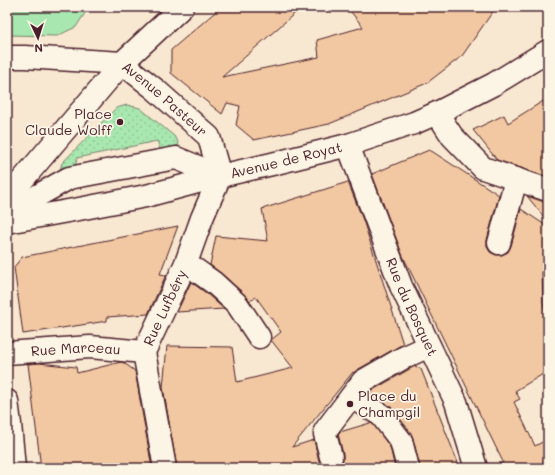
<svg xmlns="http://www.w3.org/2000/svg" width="555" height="475" font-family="Mali,sans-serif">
	<defs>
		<pattern id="grass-dots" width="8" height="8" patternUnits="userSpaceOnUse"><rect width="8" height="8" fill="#a8e7af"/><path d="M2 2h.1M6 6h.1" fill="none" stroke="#92c697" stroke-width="1.8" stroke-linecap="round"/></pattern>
	</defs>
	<rect width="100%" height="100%" fill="#f9e8d1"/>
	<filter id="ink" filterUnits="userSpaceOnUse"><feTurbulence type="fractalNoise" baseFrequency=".025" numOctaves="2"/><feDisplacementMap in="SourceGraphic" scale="8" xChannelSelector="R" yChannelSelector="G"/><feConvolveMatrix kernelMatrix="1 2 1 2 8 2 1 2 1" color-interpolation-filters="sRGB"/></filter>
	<g filter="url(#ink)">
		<path fill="url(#grass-dots)" stroke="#79836d" d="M 127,105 L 140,108 L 174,136 L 177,140 L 179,145 L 161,151 L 157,141 L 77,158 L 75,169 L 63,172 L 60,170 L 62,163 L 116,108 Z"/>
		<path fill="#a8e7af" stroke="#79836d" d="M 7,7 L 87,7 L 87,10 L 76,27 L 57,36 L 7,35 Z"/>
		<g fill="#f1c8a1" stroke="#4a1f2b">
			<path d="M 221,7 L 302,7 L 222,77 L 319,57 L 317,40 L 363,27 L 347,7 L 496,7 L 462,56 L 427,83 L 329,124 L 254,140 L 236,125 L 240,106 L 227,103 L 222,114 L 171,73 L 171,50 Z"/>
			<path d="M 548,98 L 548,177 L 497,160 L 473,130 L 504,115 L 508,123 Z"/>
			<path d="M 429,150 L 433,152 L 499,195 L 487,240 L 487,247 L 490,252 L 496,255 L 502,255 L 508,252 L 511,246 L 521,209 L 548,227 L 548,241 L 542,272 L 543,302 L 548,324 L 548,371 L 515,391 L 520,399 L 514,402 L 535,446 L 548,439 L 548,468 L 491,468 L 503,462 L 402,254 L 372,174 Z"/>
			<path d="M 348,182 L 363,220 L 403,344 L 357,370 L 353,373 L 353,372 L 292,447 L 314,440 L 319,461 L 322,465 L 326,468 L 177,468 L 163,387 L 167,346 L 232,347 L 237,382 L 293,368 L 271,340 L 281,332 L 256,297 L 250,301 L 245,295 L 222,274 L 210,265 L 216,236 L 268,241 L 262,209 Z"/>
			<path d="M 527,196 L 544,202 L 548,202 L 548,222 Z"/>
			<path d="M 178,226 L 160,274 L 166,275 L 148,314 L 107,317 L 107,321 L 23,334 L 14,267 L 22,257 Z"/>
			<path d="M 191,282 L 206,293 L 224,309 L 177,312 Z"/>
			<path d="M 121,362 L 124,363 L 135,371 L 152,468 L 41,468 L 28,364 L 39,363 L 76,367 L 77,373 Z"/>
			<path d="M 415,366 L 421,369 L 460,468 L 420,468 L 413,438 L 411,433 L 391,407 L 369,393 L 371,391 Z"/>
			<path d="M 370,423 L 373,424 L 390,447 L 395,468 L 336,468 L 340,466 L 343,460 L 343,454 L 338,434 L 340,432 Z"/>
		</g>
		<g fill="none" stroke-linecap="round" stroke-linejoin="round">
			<g stroke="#4a1f2b" stroke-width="25">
				<g id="minor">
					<path id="s1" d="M 7,57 L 25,57 L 122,63 L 156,90 L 209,137 L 220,176"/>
					<path d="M 437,113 L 452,136 L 483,168 L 548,190"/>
					<path id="s2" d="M 348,145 L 401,286 L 456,402 L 476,468"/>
					<path d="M 7,198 L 122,63 L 182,7"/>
					<path d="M 7,213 L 69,178 L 176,158 L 220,176"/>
					<path d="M 499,243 L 516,179"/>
					<path d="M 186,263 L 214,283 L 237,304 L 259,337"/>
					<path id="s3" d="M 7,353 L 90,347 L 144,352"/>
					<path d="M 351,397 L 381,415 L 401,441 L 408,468"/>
					<path d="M 7,401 L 10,424 L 14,468"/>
					<path d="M 331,457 L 325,434 L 325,431 L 363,381 L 403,358 L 429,346"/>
					<path id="s4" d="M 165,468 L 144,352 L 186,263 L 202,218 L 220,176"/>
				</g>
			</g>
			<g stroke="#4a1f2b" stroke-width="25">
				<g id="major">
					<path id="s5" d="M 7,222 L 79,209 L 146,196 L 220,176 L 272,164 L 348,145 L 414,123 L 437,113 L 494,84 L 548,51"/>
				</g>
			</g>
			<use href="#minor" stroke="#fcf5e5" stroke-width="22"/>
			<use href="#major" stroke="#fcf5e5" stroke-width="22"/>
		</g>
	</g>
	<g fill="#4a1f2b" stroke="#fcf5e5" stroke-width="1.5">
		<circle cx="120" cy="122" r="4"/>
		<circle cx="350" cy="404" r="4"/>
	</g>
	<g text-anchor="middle" stroke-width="3.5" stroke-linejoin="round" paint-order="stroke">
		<g font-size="14" fill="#4a1f2b" stroke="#fcf5e5">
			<text dy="5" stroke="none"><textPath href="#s1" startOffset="171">Avenue Pasteur</textPath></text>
			<text dy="5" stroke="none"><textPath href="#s5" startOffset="286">Avenue de Royat</textPath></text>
			<text dy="5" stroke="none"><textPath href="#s2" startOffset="174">Rue du Bosquet</textPath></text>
			<text dy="5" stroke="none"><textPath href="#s4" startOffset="167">Rue Lufbéry</textPath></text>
			<text dy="5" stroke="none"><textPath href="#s3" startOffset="69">Rue Marceau</textPath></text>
		</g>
		<g font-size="14" fill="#4a1f2b" stroke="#fcf5e5" text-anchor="end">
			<text x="112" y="119">Place<tspan x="112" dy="16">Claude Wolff</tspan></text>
			<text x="358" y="401" text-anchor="start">Place du<tspan x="358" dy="16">Champgil</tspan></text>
		</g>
	</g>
	<rect width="555" height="475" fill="none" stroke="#fcf5e5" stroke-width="24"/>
	<rect x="12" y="12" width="531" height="451" fill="none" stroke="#4a1f2b" stroke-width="1.5" filter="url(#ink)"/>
	<g transform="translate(38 38) rotate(176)" stroke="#fcf5e5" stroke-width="3" paint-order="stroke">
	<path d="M0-3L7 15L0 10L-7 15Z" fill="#4a1f2b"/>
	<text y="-6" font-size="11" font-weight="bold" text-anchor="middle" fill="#4a1f2b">N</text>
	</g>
</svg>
